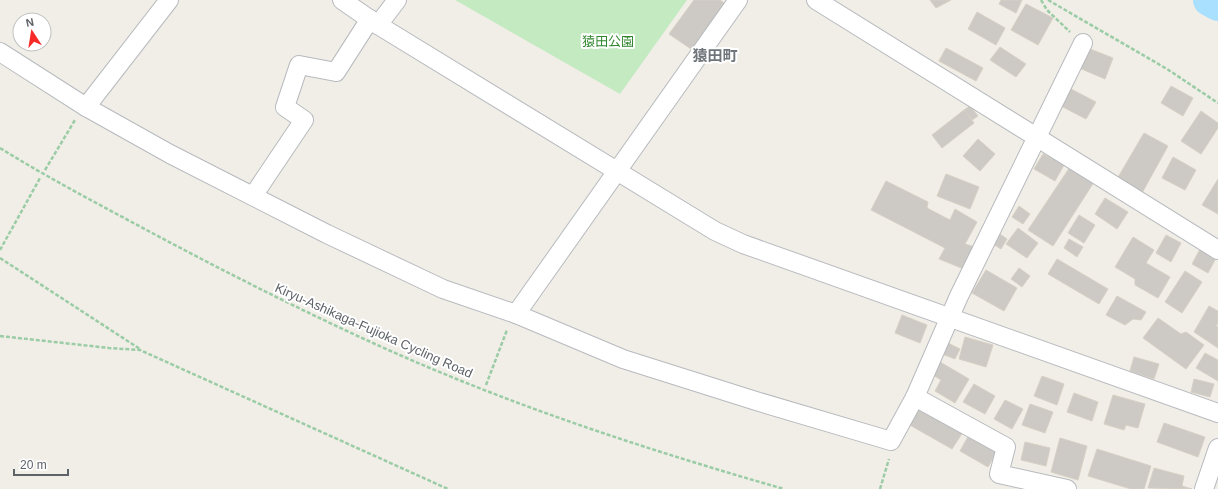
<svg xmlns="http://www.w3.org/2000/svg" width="1218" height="489" font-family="Arial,'Noto Sans JP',sans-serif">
	<rect width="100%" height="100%" fill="#f1eee7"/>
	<path fill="#c4eac2" d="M 455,0 L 687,0 L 620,94 Z"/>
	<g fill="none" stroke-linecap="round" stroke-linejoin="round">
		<path stroke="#a9dfff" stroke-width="32" d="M 1209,0 L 1218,5"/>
	</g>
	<g fill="#cdc9c4" stroke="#d7d0c4">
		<path d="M 694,0 L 720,0 L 727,5 L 694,51 L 669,34 Z"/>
		<path d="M 930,0 L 951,0 L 936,8 Z"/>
		<path d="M 1001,0 L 1022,0 L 1016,13 L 999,4 Z"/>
		<path d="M 1026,4 L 1053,18 L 1038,45 L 1011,30 Z"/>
		<path d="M 977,12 L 1005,28 L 996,45 L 968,29 Z"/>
		<path d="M 1000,47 L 1026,64 L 1016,77 L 990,60 Z"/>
		<path d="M 1085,47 L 1113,58 L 1105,79 L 1077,67 Z"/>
		<path d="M 946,48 L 983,68 L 976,81 L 939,61 Z"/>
		<path d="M 1171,86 L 1193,98 L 1183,116 L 1161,103 Z"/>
		<path d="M 1071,89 L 1096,102 L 1086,119 L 1061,106 Z"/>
		<path d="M 970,106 L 978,116 L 972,120 L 964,110 Z"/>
		<path d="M 964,110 L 974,123 L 942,148 L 932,135 Z"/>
		<path d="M 1201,111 L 1218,123 L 1218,128 L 1201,154 L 1181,141 Z"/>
		<path d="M 1144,133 L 1168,146 L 1142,193 L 1117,179 Z"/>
		<path d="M 978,139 L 995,154 L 980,171 L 963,156 Z"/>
		<path d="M 1043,154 L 1064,165 L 1055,181 L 1034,169 Z"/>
		<path d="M 1173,157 L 1196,170 L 1185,190 L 1162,178 Z"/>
		<path d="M 1070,167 L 1094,182 L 1053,246 L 1028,230 Z"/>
		<path d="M 946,174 L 979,187 L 970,209 L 937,196 Z"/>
		<path d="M 1218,179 L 1218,214 L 1202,205 Z"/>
		<path d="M 886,181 L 928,202 L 927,208 L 950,220 L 955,209 L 977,222 L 965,244 L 975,247 L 964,269 L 939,259 L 945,248 L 871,210 Z"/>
		<path d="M 1105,198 L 1128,212 L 1117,229 L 1095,214 Z"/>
		<path d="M 1019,206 L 1030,214 L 1023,224 L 1012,217 Z"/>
		<path d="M 1079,215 L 1095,225 L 1084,243 L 1068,233 Z"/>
		<path d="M 1018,228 L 1038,243 L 1027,258 L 1006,244 Z"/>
		<path d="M 1000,234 L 1007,239 L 1001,249 L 993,244 Z"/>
		<path d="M 1166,235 L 1181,243 L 1171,262 L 1156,253 Z"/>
		<path d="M 1133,237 L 1154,250 L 1146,263 L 1170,277 L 1158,298 L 1135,285 L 1135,279 L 1115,267 Z"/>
		<path d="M 1069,239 L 1083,247 L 1077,257 L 1064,248 Z"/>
		<path d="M 1200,249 L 1216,258 L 1208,273 L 1192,264 Z"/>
		<path d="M 1057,259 L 1108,289 L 1099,304 L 1048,274 Z"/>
		<path d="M 1019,268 L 1030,276 L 1022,287 L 1011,279 Z"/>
		<path d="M 986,270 L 1017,288 L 1004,311 L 972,293 Z"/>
		<path d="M 1185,271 L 1202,282 L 1182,313 L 1165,302 Z"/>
		<path d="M 1117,296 L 1146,312 L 1141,320 L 1133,319 L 1125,325 L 1106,315 Z"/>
		<path d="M 1209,306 L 1218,311 L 1218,323 L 1216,326 L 1218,327 L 1218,348 L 1194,332 Z"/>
		<path d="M 902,315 L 927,325 L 920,343 L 895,333 Z"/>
		<path d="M 1158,318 L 1181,334 L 1186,332 L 1204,345 L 1186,369 L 1143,338 Z"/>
		<path d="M 965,337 L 993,345 L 986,367 L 959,359 Z"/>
		<path d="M 948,343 L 960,349 L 955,359 L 942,354 Z"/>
		<path d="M 1205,353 L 1218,360 L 1218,381 L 1196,368 Z"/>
		<path d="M 1134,357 L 1159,364 L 1154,379 L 1130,371 Z"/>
		<path d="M 940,362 L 969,379 L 955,403 L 935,391 L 941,380 L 933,375 Z"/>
		<path d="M 1042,376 L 1064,384 L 1057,405 L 1034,396 Z"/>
		<path d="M 1194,379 L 1214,384 L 1210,397 L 1191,392 Z"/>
		<path d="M 974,384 L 995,396 L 985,414 L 963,402 Z"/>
		<path d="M 1074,393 L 1098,402 L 1092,421 L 1067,412 Z"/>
		<path d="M 1113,395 L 1145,404 L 1138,428 L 1126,425 L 1124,430 L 1104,424 Z"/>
		<path d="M 1005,400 L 1023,409 L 1012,429 L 994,419 Z"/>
		<path d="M 1030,404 L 1053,412 L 1045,433 L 1022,425 Z"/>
		<path d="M 918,406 L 963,432 L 952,449 L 908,424 Z"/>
		<path d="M 1164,423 L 1205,437 L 1198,457 L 1157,442 Z"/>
		<path d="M 970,433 L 998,449 L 988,467 L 960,451 Z"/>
		<path d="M 1060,438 L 1087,446 L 1078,480 L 1051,472 Z"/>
		<path d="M 1025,442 L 1050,448 L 1046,466 L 1021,460 Z"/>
		<path d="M 1097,449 L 1151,466 L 1144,489 L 1131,489 L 1088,476 Z"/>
		<path d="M 1154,468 L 1184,476 L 1182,486 L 1192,489 L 1148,488 Z"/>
	</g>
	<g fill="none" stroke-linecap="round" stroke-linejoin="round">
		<g stroke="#b7babe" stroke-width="20">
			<g id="minor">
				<path d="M 342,0 L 378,25 L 715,231 L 743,244 L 1218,413"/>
				<path d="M 816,0 L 1218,250"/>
				<path d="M 378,25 L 397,0"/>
				<path d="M 0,52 L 86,107 L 170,154 L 327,234 L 443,289 L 516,314 L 623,359 L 756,401 L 891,441 L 915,397 L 959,296 L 1083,43"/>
				<path d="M 86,107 L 169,0"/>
				<path d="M 253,196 L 304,120 L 285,107 L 299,65 L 336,72 L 370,19"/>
				<path d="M 516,314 L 738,0"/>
				<path d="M 915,397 L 1006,447 L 999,474 L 1067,489"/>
				<path d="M 1204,489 L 1218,448"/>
			</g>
		</g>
		<g stroke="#9acca5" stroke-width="2.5" stroke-dasharray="4 2" stroke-linecap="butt">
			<path d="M 1041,0 L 1047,10 L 1070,32"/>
			<path d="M 1048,0 L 1167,69 L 1218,103"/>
			<path d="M 0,148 C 50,179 102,206 154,234 C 235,277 318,319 402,356 C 525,410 655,452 784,489"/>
			<path d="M 45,170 L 75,120"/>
			<path d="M 0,250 L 40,178"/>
			<path d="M 0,258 L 140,349"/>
			<path d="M 0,336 L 109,348 L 140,350 L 448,489"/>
			<path d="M 486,385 L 507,330"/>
			<path d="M 880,489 L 889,459"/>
		</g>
		<use href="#minor" stroke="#fff" stroke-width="18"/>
	</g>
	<g text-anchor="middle" stroke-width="4" stroke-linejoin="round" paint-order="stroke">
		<g font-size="13" fill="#30872f" stroke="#fff">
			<text x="608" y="46">猿田公園</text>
		</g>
		<g font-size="13" fill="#5e6368" stroke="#fff">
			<text transform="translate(374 330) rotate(24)" y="5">Kiryu-Ashikaga-Fujioka Cycling Road</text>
		</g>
		<g font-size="15" font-weight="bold" fill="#6f757a" stroke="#fff">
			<text x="715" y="61">猿田町</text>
		</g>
	</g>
	<g transform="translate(32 32) rotate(348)"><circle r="19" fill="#ffffff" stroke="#bfc1c3"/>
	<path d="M0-3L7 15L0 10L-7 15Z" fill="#f72a27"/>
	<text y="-6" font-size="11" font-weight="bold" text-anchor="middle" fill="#5e6368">N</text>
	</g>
	<path d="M14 469v6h54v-6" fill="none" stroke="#5e6368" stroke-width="2"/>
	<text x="20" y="469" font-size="12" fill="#5e6368" stroke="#ffffff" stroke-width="3" paint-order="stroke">20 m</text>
</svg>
